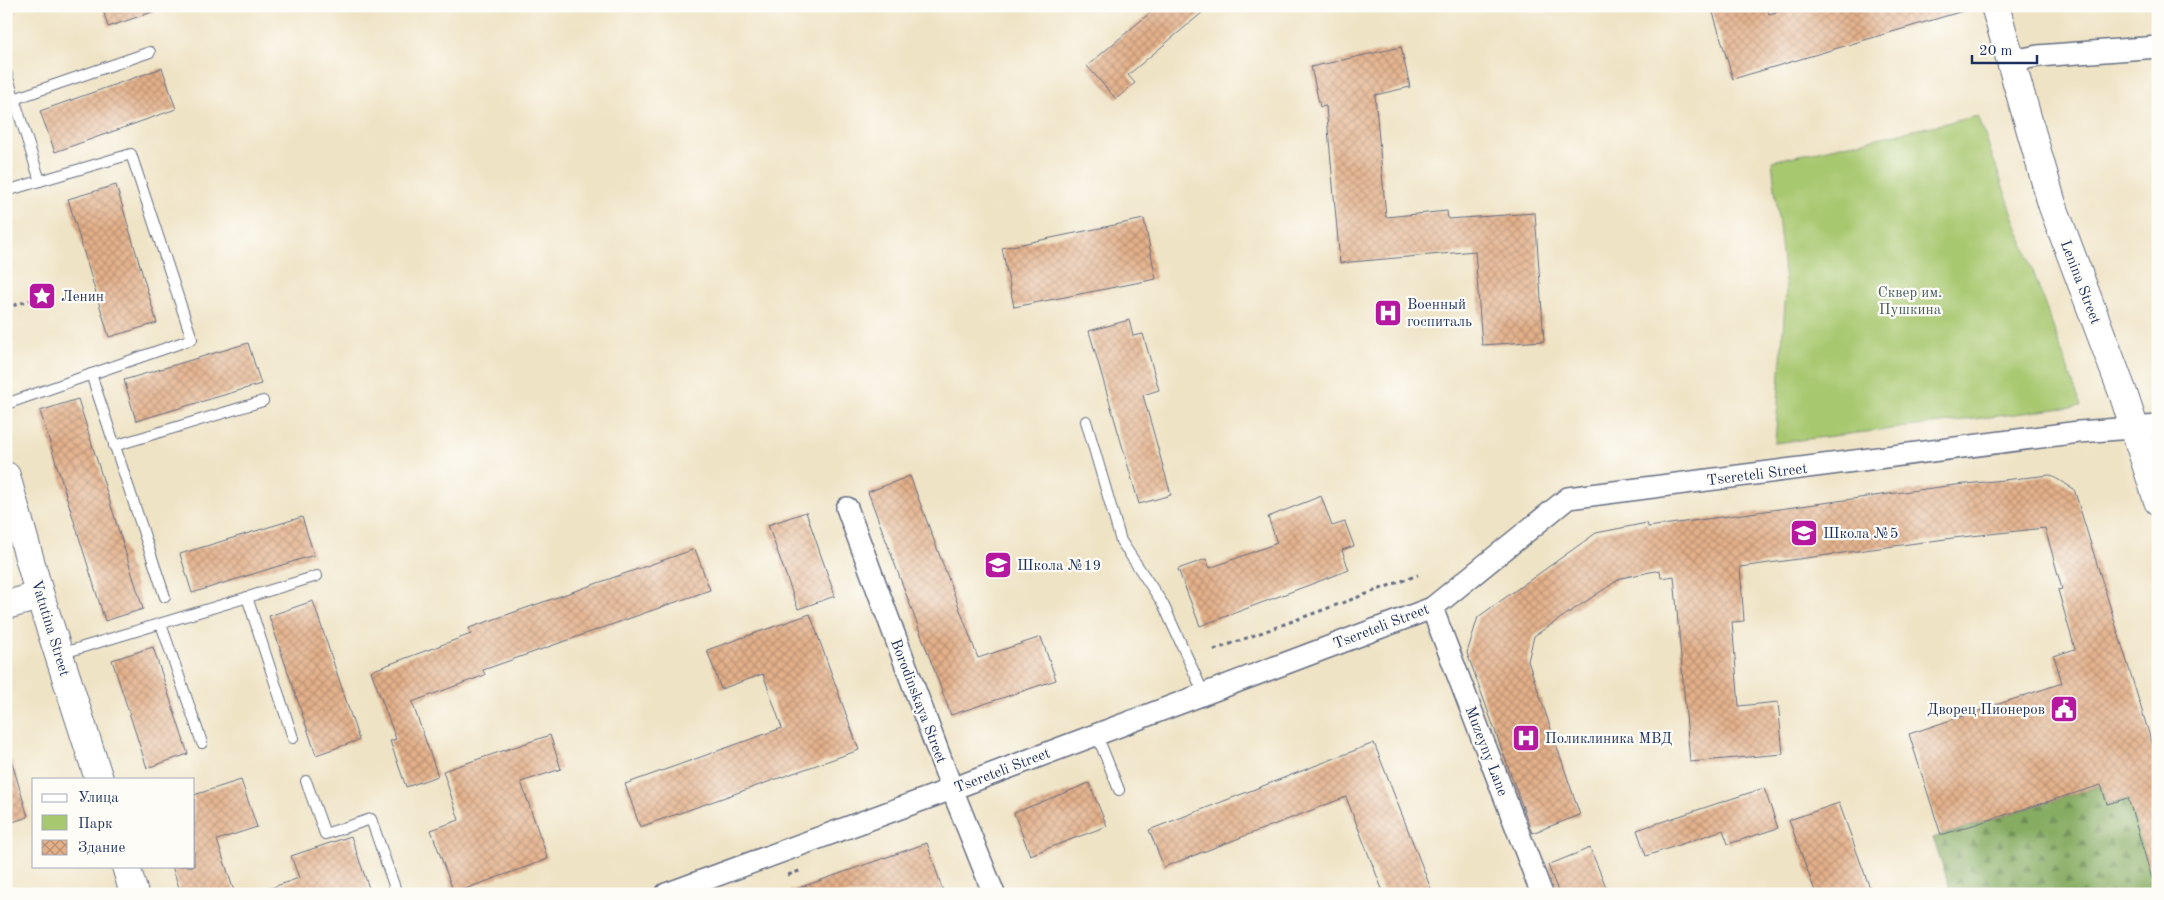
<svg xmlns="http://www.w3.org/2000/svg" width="2164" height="900" font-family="'Old Standard TT',serif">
	<defs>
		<pattern id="forest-firs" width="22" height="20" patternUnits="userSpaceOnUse" patternTransform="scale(1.25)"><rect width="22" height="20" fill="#86ac62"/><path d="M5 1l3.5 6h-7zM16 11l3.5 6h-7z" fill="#6d8c54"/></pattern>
		<pattern id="building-cross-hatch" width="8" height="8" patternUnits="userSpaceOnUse" patternTransform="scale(1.25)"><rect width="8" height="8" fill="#e4b089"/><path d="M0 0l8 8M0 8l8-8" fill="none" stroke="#b89073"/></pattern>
	</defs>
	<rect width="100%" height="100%" fill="#fdfcf7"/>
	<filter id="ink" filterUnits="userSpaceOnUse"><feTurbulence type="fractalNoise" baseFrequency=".02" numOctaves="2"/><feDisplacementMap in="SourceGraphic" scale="10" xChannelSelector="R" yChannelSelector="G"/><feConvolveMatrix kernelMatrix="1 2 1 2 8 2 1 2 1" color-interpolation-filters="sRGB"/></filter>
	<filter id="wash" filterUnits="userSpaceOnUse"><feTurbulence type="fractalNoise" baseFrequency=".0096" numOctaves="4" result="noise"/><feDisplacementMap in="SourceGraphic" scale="20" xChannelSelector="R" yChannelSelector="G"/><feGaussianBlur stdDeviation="1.12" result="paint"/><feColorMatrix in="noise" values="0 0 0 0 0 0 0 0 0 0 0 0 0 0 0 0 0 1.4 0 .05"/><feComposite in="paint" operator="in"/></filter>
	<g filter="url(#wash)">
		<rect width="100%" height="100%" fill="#efe3c5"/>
		<path fill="url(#forest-firs)" stroke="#506e60" d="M 2101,785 L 2107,804 L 2128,798 L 2158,860 L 2158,894 L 1952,894 L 1933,838 Z"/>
		<path fill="#a8c870" stroke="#627c67" d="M 1978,116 L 2081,406 L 1775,443 L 1786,290 L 1772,161 Z"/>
		<g id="blocks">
			<g fill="url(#building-cross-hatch)">
				<path d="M 102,6 L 160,6 L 161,9 L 108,27 Z"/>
				<path d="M 1158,6 L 1210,6 L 1128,75 L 1135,83 L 1116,99 L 1087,66 Z"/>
				<path d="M 1711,6 L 1767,6 L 1769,14 L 1797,6 L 1962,6 L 1963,11 L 1733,79 Z"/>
				<path d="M 1401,47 L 1410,87 L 1375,95 L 1386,217 L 1447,211 L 1448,219 L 1535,213 L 1544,341 L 1482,345 L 1475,251 L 1340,263 L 1326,106 L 1320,107 L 1311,67 Z"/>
				<path d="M 162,68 L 176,109 L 55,152 L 40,111 Z"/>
				<path d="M 116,185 L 157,323 L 109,337 L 68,199 Z"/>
				<path d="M 1144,219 L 1156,279 L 1014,307 L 1002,248 Z"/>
				<path d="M 1129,320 L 1133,336 L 1143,334 L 1159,390 L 1143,395 L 1171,495 L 1139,504 L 1089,331 Z"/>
				<path d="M 248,343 L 261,384 L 136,421 L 124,380 Z"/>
				<path d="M 78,399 L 143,609 L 105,621 L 40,411 Z"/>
				<path d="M 2050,475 L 2074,489 L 2158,763 L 2158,881 L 2153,882 L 2128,798 L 2107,804 L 2101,785 L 1941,835 L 1909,734 L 2062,683 L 2054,656 L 2075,649 L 2058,590 L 2062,589 L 2045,528 L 1953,538 L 1740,567 L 1744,621 L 1732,622 L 1739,706 L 1778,702 L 1783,754 L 1690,762 L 1674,576 L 1661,578 L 1660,570 L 1621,578 L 1534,636 L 1528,661 L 1580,815 L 1532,833 L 1467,653 L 1478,617 L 1596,533 L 1647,523 L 1648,527 L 1947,486 Z"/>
				<path d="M 910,476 L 978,658 L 1041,637 L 1056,680 L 951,715 L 868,492 Z"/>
				<path d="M 1321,496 L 1332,526 L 1345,522 L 1354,546 L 1342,550 L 1349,570 L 1200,626 L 1178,569 L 1206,559 L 1210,568 L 1277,543 L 1268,517 Z"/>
				<path d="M 806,512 L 835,596 L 798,609 L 768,525 Z"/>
				<path d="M 302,517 L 314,555 L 192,593 L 180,554 Z"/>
				<path d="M 695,549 L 710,590 L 483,670 L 485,675 L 412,702 L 438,776 L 406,787 L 390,741 L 396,739 L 371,671 L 471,634 L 469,628 Z"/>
				<path d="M 313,601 L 359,740 L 316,755 L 269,616 Z"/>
				<path d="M 810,614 L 859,750 L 640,827 L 625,784 L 782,728 L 763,674 L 721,689 L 707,650 Z"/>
				<path d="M 153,647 L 188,754 L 147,768 L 112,660 Z"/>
				<path d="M 550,735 L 561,769 L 521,782 L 548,859 L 454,893 L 431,830 L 459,820 L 443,771 Z"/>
				<path d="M 1374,743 L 1433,894 L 1384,894 L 1346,797 L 1164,867 L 1149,830 Z"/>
				<path d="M 11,759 L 28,817 L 6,824 L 6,760 Z"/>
				<path d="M 241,780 L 257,827 L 217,840 L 235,894 L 181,894 L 172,866 L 194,866 L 194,795 Z"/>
				<path d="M 1089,783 L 1107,826 L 1030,855 L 1014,813 Z"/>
				<path d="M 1764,788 L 1778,828 L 1728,844 L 1723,830 L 1646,856 L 1637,830 Z"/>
				<path d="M 1839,803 L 1872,894 L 1816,894 L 1789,820 Z"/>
				<path d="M 351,836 L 371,894 L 263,894 L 262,891 L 299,878 L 291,856 Z"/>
				<path d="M 927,843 L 944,894 L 790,894 L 790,891 Z"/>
				<path d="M 1590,848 L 1609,894 L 1559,894 L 1548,865 Z"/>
			</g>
		</g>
	</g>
	<g filter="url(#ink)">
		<use href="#blocks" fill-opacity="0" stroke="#656e82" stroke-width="1"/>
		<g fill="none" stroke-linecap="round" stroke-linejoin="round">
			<g stroke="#656e82" stroke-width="12">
				<g id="service">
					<path d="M 6,72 L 40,181"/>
					<path d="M 14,99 L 150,52"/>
					<path d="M 6,191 L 131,154 L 192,339 L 6,404"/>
					<path d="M 91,374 L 165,597"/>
					<path d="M 1086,421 L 1121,541 L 1163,604 L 1204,694"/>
					<path d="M 114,446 L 263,401"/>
					<path d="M 247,597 L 293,738"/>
					<path d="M 161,624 L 202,743"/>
					<path d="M 60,654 L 317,576"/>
					<path d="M 1097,735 L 1119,790"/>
					<path d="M 306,781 L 325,834 L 371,819 L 395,888"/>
				</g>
			</g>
			<g stroke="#656e82" stroke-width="24">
				<g id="minor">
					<path d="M 2012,61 L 2038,56 L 2158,47"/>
					<path d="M 847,508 L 952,789 L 994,894"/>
					<path d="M 1432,608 L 1542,894"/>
					<path d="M 666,894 L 952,789 L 1432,608 L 1568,498 L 2079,432 L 2158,426"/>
				</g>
			</g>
			<g stroke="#656e82" stroke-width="30">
				<g id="secondary">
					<path d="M 1995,6 L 2052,204 L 2123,393 L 2158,501"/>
					<path d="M 6,476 L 40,596 L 99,779"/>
					<path d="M 6,605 L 40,596"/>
					<path d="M 126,866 L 134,894"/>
				</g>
			</g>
			<g stroke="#656e82" stroke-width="3" stroke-dasharray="4 4" stroke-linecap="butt">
				<path d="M 6,308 L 43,296"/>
				<path d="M 1214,650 L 1418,575"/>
				<path d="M 788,875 L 802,870"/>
			</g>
			<use href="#service" stroke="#fff" stroke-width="10"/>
			<use href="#minor" stroke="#fff" stroke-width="21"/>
			<use href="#secondary" stroke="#fff" stroke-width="28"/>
		</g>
	</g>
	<defs>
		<g id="sight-square" transform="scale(1.4375)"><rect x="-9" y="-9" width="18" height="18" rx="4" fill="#b5179e" stroke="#fdfcf7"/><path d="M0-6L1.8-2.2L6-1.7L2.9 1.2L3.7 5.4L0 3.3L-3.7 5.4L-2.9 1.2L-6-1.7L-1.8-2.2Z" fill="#fff"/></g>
		<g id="hospital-square" transform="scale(1.4375)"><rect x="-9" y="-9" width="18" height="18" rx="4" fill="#b5179e" stroke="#fdfcf7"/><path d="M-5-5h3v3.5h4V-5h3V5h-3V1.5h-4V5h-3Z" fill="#fff"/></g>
		<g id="school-square" transform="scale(1.4375)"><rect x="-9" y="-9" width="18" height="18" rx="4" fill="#b5179e" stroke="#fdfcf7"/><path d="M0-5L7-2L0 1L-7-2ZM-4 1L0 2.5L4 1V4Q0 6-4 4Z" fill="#fff"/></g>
		<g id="civic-square" transform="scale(1.4375)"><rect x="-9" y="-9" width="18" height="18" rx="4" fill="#b5179e" stroke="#fdfcf7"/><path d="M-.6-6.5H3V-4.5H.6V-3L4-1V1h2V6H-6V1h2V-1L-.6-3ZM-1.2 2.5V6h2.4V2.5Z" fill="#fff"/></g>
	</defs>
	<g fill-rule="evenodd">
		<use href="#sight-square" x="42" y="296"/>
		<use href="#hospital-square" x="1388" y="313"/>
		<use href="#school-square" x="1804" y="533"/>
		<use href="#school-square" x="998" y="565"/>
		<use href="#civic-square" x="2064" y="709"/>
		<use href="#hospital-square" x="1526" y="738"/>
	</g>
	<g text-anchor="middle" stroke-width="4.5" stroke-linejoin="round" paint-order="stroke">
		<g font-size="15" fill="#1b2f5e" stroke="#fdfcf7">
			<text transform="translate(2081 282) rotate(69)" y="5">Lenina Street</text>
			<text transform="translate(1757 474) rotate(-7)" y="5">Tsereteli Street</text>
			<text transform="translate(1381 626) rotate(-21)" y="5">Tsereteli Street</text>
			<text transform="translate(51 628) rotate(73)" y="5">Vatutina Street</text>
			<text transform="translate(919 701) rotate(69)" y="5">Borodinskaya Street</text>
			<text transform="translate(1487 751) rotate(69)" y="5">Muzeyny Lane</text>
			<text transform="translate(1002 770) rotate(-21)" y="5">Tsereteli Street</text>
		</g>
		<g font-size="15" fill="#455d63" stroke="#fdfcf7">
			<text x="1910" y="297">Сквер им.<tspan x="1910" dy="17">Пушкина</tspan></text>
		</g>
		<g font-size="15" fill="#1b2f5e" stroke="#fdfcf7" text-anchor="start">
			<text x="61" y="301">Ленин</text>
			<text x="1407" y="309">Военный<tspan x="1407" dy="17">госпиталь</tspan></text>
			<text x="1823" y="538">Школа №5</text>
			<text x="1017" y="570">Школа №19</text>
			<text x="2045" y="714" text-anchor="end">Дворец Пионеров</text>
			<text x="1545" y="743">Поликлиника МВД</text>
		</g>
	</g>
	<rect width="2164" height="900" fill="none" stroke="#fdfcf7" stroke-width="25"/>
	<rect x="32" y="778" width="162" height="90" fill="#fdfcf7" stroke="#a3aaba"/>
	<rect x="42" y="794" width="25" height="8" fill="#ffffff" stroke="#a3aaba"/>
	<text x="78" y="802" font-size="15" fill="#1b2f5e">Улица</text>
	<rect x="42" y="815" width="25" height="15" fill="#a8c870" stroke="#a3aaba"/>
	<text x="78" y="828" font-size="15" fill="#1b2f5e">Парк</text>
	<rect x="42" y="840" width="25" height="15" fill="url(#building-cross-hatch)" stroke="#a3aaba"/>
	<text x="78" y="852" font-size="15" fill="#1b2f5e">Здание</text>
	<path d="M1972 55v8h65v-8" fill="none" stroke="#1b2f5e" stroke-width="2.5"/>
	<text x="1979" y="55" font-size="15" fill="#1b2f5e" stroke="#fdfcf7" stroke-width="4" paint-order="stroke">20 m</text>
</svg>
